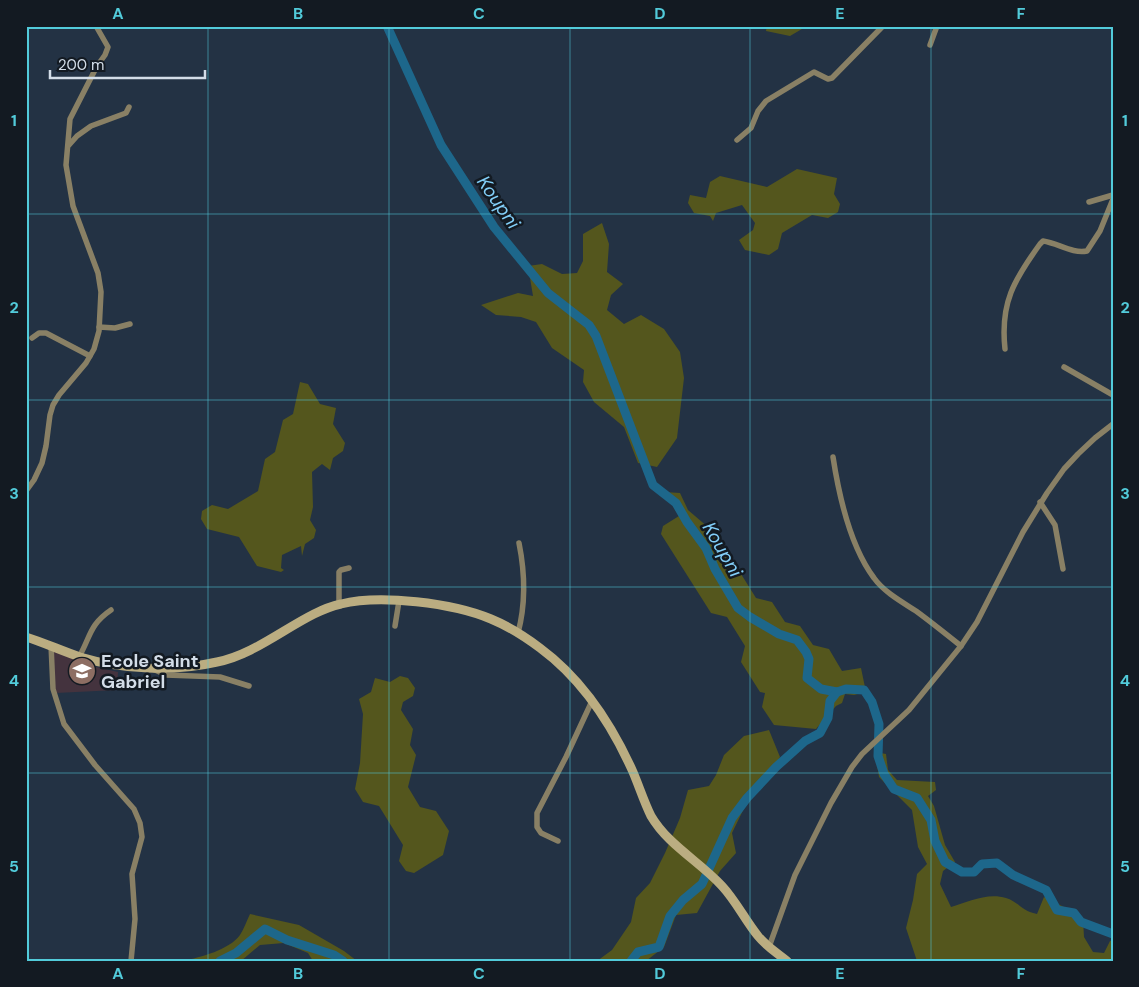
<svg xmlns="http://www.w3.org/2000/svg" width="1139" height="987" font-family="'DM Sans',sans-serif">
	<rect width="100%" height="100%" fill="#233244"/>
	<path fill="#44333e" d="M 54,651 L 92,666 L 118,672 L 117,690 L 56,693 L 53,678 Z"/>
	<g fill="#54561d">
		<path d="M 767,26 L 807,26 L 790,36 L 766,31 Z"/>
		<path d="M 797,169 L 837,178 L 834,194 L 840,204 L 838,212 L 828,218 L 812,215 L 782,233 L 778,249 L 769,255 L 745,250 L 739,240 L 753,230 L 755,223 L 742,205 L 716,213 L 713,221 L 710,216 L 694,213 L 688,203 L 690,195 L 706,198 L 710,182 L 720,176 L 767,187 Z"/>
		<path d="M 602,223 L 609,244 L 607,272 L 623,284 L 611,295 L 607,310 L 624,324 L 641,315 L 664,329 L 680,352 L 684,378 L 677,438 L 657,467 L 638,463 L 624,427 L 594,402 L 583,382 L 584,370 L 552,348 L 536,322 L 521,317 L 496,315 L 481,305 L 518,293 L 533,296 L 528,266 L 542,264 L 562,274 L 577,273 L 583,261 L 583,234 Z"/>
		<path d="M 300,382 L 308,384 L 320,404 L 336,408 L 333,424 L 345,443 L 343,451 L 333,458 L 330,470 L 322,464 L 312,472 L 313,507 L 310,520 L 316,530 L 314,538 L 305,544 L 302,556 L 301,546 L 282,555 L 281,568 L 284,570 L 281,572 L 257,566 L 239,537 L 207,529 L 201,519 L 202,511 L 212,505 L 228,509 L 258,491 L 265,459 L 275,452 L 283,420 L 293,414 Z"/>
		<path d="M 665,492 L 680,493 L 688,510 L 709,528 L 713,529 L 756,598 L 772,602 L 785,622 L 800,626 L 813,645 L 829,649 L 842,671 L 861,668 L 866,692 L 854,695 L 845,694 L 842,703 L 836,706 L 816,729 L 774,725 L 762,707 L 765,693 L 760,692 L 741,662 L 745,646 L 727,617 L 711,613 L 661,534 L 663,526 L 679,516 Z"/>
		<path d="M 400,676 L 408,678 L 415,688 L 413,696 L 403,702 L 401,710 L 413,729 L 410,745 L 416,755 L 408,787 L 420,807 L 436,811 L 449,831 L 443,855 L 414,873 L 406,871 L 399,861 L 403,845 L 379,806 L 363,802 L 355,789 L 360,763 L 363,714 L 359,699 L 371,692 L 375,678 L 390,682 Z"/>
		<path d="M 769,730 L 780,757 L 763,785 L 749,798 L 732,833 L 736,853 L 720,871 L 697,913 L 676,915 L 664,947 L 646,961 L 597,961 L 612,950 L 631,922 L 636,898 L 650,883 L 665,853 L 680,818 L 688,790 L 709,786 L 716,775 L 724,755 L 744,736 Z"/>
		<path d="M 875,752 L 886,754 L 888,770 L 897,780 L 935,782 L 936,790 L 928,796 L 934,806 L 945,845 L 955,862 L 943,871 L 940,884 L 951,907 C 967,902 988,892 1006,898 C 1019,902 1021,911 1037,914 L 1044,897 L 1064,907 L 1083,919 L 1084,937 L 1093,952 L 1104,953 L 1110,941 L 1113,940 L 1113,961 L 917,961 L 906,928 L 913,900 L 917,874 L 927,864 L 918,847 L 912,810 L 879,777 Z"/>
		<path d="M 250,914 L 299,925 L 344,951 L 357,961 L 313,961 L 308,953 L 284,943 L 260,945 L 241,961 L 183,961 C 201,957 229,950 240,935 C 244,929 247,920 250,914 Z"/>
	</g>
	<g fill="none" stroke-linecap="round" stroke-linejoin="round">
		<g stroke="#1d678b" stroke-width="9">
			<path d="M 387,26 L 441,145 L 494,227 L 548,293 L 589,325 L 596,336 L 653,485 L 676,503 L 687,522 L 706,548 L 715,569 L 738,608 L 750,617 L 779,634 L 797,640 L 806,652 L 809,659 L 807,678 L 821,689 L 837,692 L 846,689 L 864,690 L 872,702 L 879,724 L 878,756 L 884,774 L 894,789 L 917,798 L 931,820 L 935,841 L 945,862 L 962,872 L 974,872 L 982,864 L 997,863 L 1013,875 L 1046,890 L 1057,910 L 1074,913 L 1081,922 L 1113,934"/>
			<path d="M 220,961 L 236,953 L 265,929 L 287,940 L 334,955 L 343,961"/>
			<path d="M 631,961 L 638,952 L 659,947 L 670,916 L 683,900 L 702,884 L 732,818 L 747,798 L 776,767 L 805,741 L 820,733 L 828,718 L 830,701 L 837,692"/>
		</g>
		<g stroke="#898065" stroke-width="5.5">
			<path d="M 930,45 L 937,26"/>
			<path d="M 737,140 L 751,128 L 758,111 L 766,101 L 814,72 L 828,79 L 832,78 L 883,26"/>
			<path d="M 69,145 L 77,136 L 91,126 L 126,113 L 129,107"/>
			<path d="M 1089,202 L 1113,195"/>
			<path d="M 99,327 L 115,328 L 130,324"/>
			<path d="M 32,338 L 39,333 L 46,333 L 90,356"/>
			<path d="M 1005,349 C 1000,303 1014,280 1040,244 L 1043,241 C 1058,243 1072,254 1087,251 L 1100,231 L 1113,199"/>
			<path d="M 1064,367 L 1113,395"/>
			<path d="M 833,457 C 839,496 850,546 874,578 C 884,592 902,602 916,611 C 931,622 946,634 961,646"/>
			<path d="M 26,491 L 34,480 L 42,463 L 46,446 L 50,415 L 53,405 L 59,395 L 86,363 L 94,349 L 99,331 L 101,292 L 98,273 L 73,206 L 66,165 L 70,119 L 97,66 L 105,55 L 108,47 L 96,26"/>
			<path d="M 1040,502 L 1055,525 L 1063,569"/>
			<path d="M 339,604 L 339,572 L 341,570 L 349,568"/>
			<path d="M 395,626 L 399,601"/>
			<path d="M 518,633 C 526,603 525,573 519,543"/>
			<path d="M 51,645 L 53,689 L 64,724 L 95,765 L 134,809 L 140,823 L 142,837 L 132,874 L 135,919 L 131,961"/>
			<path d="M 79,657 C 91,636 89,625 111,610"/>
			<path d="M 153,669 L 166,675 L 220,677 L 249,686"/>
			<path d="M 558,841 L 541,833 L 537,827 L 537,813 L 566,757 L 592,701"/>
			<path d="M 769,947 L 795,875 L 831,803 L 852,767 L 862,754 L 909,710 L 961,646 L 977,622 L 1023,532 L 1047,493 L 1064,469 L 1078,454 L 1095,438 L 1113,424"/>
		</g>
		<path stroke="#bbad81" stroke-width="9" d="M 26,637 C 45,643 62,651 80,657 C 123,670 173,672 217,662 C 252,655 282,630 314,614 C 322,610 332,606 341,604 C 380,594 453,603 491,619 C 508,626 524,636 540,648 C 582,679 612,725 633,772 C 639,786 644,802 651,816 C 668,845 699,861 722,886 C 736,901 745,920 758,936 C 766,946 777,953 787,961"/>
	</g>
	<path fill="none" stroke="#52cbda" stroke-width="1" stroke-opacity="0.55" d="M 208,26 L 208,961M 389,26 L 389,961M 570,26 L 570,961M 750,26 L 750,961M 931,26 L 931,961M 26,214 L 1113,214M 26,400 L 1113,400M 26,587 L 1113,587M 26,773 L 1113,773"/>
	<defs>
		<g id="school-disc" transform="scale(1.4375)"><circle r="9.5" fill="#8d6e63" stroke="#131a22"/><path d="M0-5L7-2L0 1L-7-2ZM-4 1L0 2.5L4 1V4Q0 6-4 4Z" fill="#fff"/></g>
	</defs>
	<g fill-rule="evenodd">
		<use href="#school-disc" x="82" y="671"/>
	</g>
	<g text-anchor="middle" stroke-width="5" stroke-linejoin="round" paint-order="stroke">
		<g font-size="18" font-weight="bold" fill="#d3dde8" stroke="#131a22" text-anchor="start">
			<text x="101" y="667">Ecole Saint<tspan x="101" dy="21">Gabriel</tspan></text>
		</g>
		<g font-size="19" font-style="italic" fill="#82cef8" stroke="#131a22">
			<text transform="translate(499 202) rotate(55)" y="7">Koupni</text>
			<text transform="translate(723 549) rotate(60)" y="7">Koupni</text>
		</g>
	</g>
	<rect width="1139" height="987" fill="none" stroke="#131a22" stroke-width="55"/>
	<path d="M50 70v8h155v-8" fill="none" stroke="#d3dde8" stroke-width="2.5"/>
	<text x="58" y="70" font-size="15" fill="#d3dde8" stroke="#131a22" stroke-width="4" paint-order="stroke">200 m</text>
	<rect x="28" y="28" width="1084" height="932" fill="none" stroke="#52cbda" stroke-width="2"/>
	<g font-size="16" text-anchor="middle" font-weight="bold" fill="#52cbda">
		<text x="118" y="19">A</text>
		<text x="298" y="19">B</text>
		<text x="479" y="19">C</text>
		<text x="660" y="19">D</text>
		<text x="840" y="19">E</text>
		<text x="1021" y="19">F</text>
		<text x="14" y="126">1</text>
		<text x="1125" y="126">1</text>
		<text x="14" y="313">2</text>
		<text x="1125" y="313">2</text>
		<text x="14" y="499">3</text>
		<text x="1125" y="499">3</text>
		<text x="14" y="686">4</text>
		<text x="1125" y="686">4</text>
		<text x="14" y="872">5</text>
		<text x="1125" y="872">5</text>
		<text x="118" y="979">A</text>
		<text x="298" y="979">B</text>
		<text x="479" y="979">C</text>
		<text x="660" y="979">D</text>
		<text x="840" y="979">E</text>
		<text x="1021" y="979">F</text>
	</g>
</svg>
